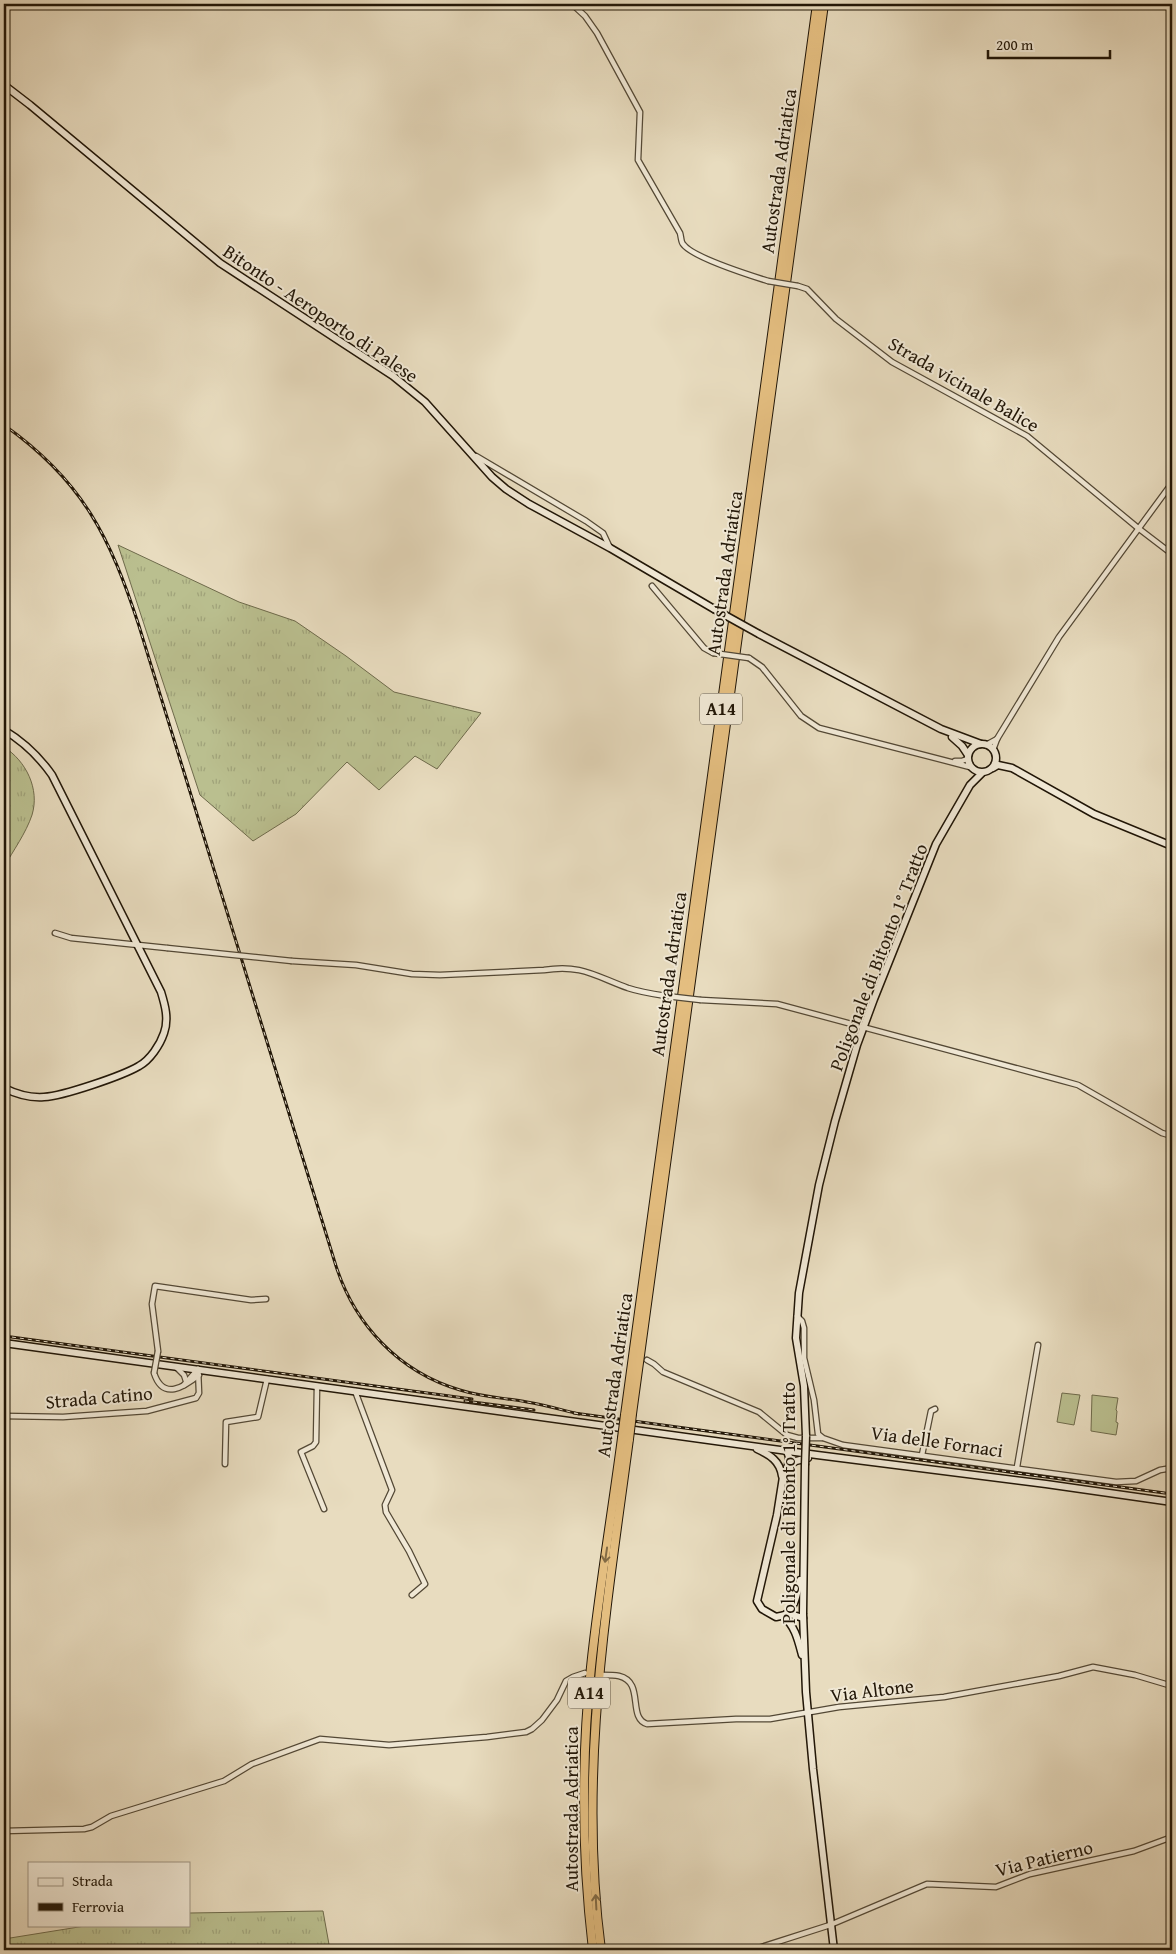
<svg xmlns="http://www.w3.org/2000/svg" width="1176" height="1954" font-family="'Gentium Book Plus',serif">
	<defs>
		<pattern id="grass-tufts" width="24" height="20" patternUnits="userSpaceOnUse" patternTransform="scale(1.25)"><rect width="24" height="20" fill="#babf8f"/><path d="M3 7l-1-3M5 7V3M7 7l1-3M15 17l-1-3M17 17v-4M19 17l1-3" fill="none" stroke="#a0a37a"/></pattern>
	</defs>
	<rect width="100%" height="100%" fill="#e8dcbf"/>
	<filter id="stains"><feTurbulence type="fractalNoise" baseFrequency=".004" numOctaves="4"/><feColorMatrix values="0 0 0 0 .2 0 0 0 0 .09 0 0 0 0 .02 0 0 0 .5 -.17"/></filter>
	<radialGradient id="worn" r=".72"><stop offset=".6" stop-color="#630" stop-opacity="0"/><stop offset="1" stop-color="#630" stop-opacity=".3"/></radialGradient>
	<g fill="url(#grass-tufts)" stroke="#6e6a4b">
		<path d="M 118,545 L 239,602 L 295,621 L 346,656 L 394,692 L 481,713 L 437,769 L 415,756 L 379,790 L 347,762 L 296,814 L 253,841 L 200,795 Z"/>
		<path d="M 4,747 C 26,761 40,789 32,815 C 26,833 13,851 4,867 Z"/>
		<path d="M 323,1911 L 330,1950 L 4,1950 L 4,1939 L 91,1925 L 189,1925 L 189,1913 Z"/>
	</g>
	<g fill="#babf8f" stroke="#6e6a4b">
		<path d="M 1062,1393 L 1080,1395 L 1074,1425 L 1057,1422 Z"/>
		<path d="M 1092,1395 L 1118,1398 L 1116,1410 L 1117,1411 L 1116,1422 L 1118,1423 L 1116,1435 L 1091,1431 Z"/>
	</g>
	<g fill="none" stroke-linecap="round" stroke-linejoin="round">
		<g stroke="#534835" stroke-width="7">
			<g id="street">
				<path d="M 572,4 L 585,16 L 597,33 L 640,112 L 638,160 L 680,233 C 681,236 681,242 683,244 C 692,257 752,276 768,281"/>
				<path d="M 798,286 L 807,289 L 836,319 L 892,362 L 1027,436 L 1138,528 L 1172,554"/>
				<path d="M 476,456 L 586,521 L 603,533 L 610,548"/>
				<path d="M 652,586 L 704,648 L 713,653"/>
				<path d="M 749,658 L 762,667 L 801,716 L 819,728 L 970,767"/>
				<path d="M 986,745 L 997,739"/>
				<path d="M 993,750 L 997,739 L 1059,637 L 1172,483"/>
				<path d="M 955,761 L 962,761 L 967,759"/>
				<path d="M 55,933 L 71,938 L 167,948"/>
				<path d="M 292,961 L 356,965 L 412,974 L 440,975 L 544,970 C 581,964 595,976 628,988 C 640,992 653,994 666,996"/>
				<path d="M 701,1000 L 777,1004 L 1060,1080 L 1078,1085 L 1162,1133 L 1172,1136"/>
				<path d="M 797,1316 L 802,1321 L 804,1328 L 804,1358 L 814,1400 L 818,1434 L 823,1438 L 843,1445 L 1116,1482 L 1136,1481 L 1160,1470 L 1172,1468"/>
				<path d="M 158,1351 L 152,1304 L 155,1286 L 251,1300 L 266,1299"/>
				<path d="M 647,1360 L 654,1364 L 663,1372 L 759,1412 L 787,1435 L 798,1438 L 822,1438"/>
				<path d="M 176,1367 L 184,1375 L 186,1381"/>
				<path d="M 154,1373 C 163,1401 184,1387 199,1375"/>
				<path d="M 184,1385 L 198,1369"/>
				<path d="M 317,1386 L 316,1442 L 313,1446 L 301,1452 L 324,1509"/>
				<path d="M 355,1391 L 392,1490 L 385,1505 L 386,1512 L 409,1551 L 425,1584 L 412,1595"/>
				<path d="M 4,1416 L 63,1417 L 147,1411 L 196,1398 L 199,1393 L 198,1369"/>
				<path d="M 922,1455 L 931,1411 L 935,1409"/>
				<path d="M 225,1464 L 226,1422 L 258,1417 L 267,1379"/>
				<path d="M 1017,1467 L 1038,1345"/>
				<path d="M 603,1675 C 608,1675 614,1675 619,1676 C 645,1682 627,1718 647,1724 L 736,1719 L 770,1719 L 839,1707 L 944,1697 L 1059,1676 L 1093,1667 L 1135,1675 L 1172,1686"/>
				<path d="M 4,1831 L 84,1829 L 92,1827 L 111,1816 L 224,1781 L 252,1764 L 320,1739 L 389,1745 L 487,1737 L 526,1732 L 532,1729 L 542,1720 L 557,1700 L 566,1681 L 573,1677 L 585,1673"/>
				<path d="M 752,1950 L 830,1925 L 927,1884 L 996,1887 L 1030,1874 L 1134,1851 L 1172,1837"/>
			</g>
		</g>
		<g stroke="#211607" stroke-width="9">
			<g id="secondary">
				<path d="M 4,85 L 30,105 L 220,263 L 393,376 L 425,402 L 492,477 L 506,489 L 529,504 L 610,548 L 714,609"/>
				<path d="M 759,634 L 941,729 L 981,744"/>
				<path d="M 4,730 C 24,742 38,755 52,775 L 161,992 C 165,1005 169,1019 164,1033 C 160,1045 150,1060 139,1066 C 122,1076 63,1096 44,1097 C 30,1098 16,1094 4,1088"/>
				<path d="M 952,737 L 962,746 L 968,755"/>
				<circle cx="982" cy="758" r="14"/>
				<path d="M 993,768 L 998,765 L 1012,768 L 1094,814 L 1172,846"/>
				<path d="M 4,1343 L 817,1455 L 1046,1484 L 1172,1502"/>
				<path d="M 806,1436 L 804,1386 L 796,1338 L 799,1293 L 819,1185 L 835,1121 L 857,1045 L 874,999 L 936,844 L 970,785 L 982,773"/>
				<path d="M 757,1449 C 770,1455 780,1461 782,1476"/>
				<path d="M 787,1451 L 789,1457 L 788,1466 L 783,1477 L 777,1515 L 757,1601 L 762,1609 L 776,1617 L 790,1614 L 803,1618"/>
				<path d="M 805,1465 L 803,1614 L 806,1692 L 813,1769 L 834,1950"/>
				<path d="M 788,1466 L 796,1461 L 808,1458"/>
				<path d="M 786,1614 C 796,1606 797,1592 800,1580"/>
				<path d="M 783,1616 C 795,1626 798,1640 802,1655"/>
			</g>
		</g>
		<g stroke="#211607" stroke-width="10">
			<g id="highway">
				<path d="M 632,1414 L 824,4"/>
				<path d="M 625,1415 L 817,4"/>
				<path d="M 593,1950 C 582,1856 581,1761 591,1667 C 599,1590 612,1514 622,1438"/>
				<path d="M 601,1950 C 578,1776 606,1611 629,1439"/>
			</g>
		</g>
		<use href="#street" stroke="#f0e8d5" stroke-width="4.5"/>
		<use href="#secondary" stroke="#f0e8d5" stroke-width="6"/>
		<use href="#highway" stroke="#e4be80" stroke-width="8"/>
		<g stroke="#211607" stroke-width="3">
			<g id="rail">
				<path d="M 4,425 C 83,481 110,537 139,626 L 336,1266 C 355,1325 399,1372 460,1390 C 482,1397 505,1398 527,1402 C 545,1405 562,1410 579,1414"/>
				<path d="M 4,1336 L 472,1399"/>
				<path d="M 465,1401 L 534,1410"/>
				<path d="M 574,1413 L 1172,1494"/>
			</g>
		</g>
		<use href="#rail" stroke="#f0e8d5" stroke-width="1" stroke-dasharray="4" stroke-linecap="butt"/>
		<g stroke="#534835" stroke-width="7" stroke-linecap="butt">
			<g id="street-bridge">
				<path d="M 768,281 L 798,286"/>
				<path d="M 713,653 L 749,658"/>
				<path d="M 167,948 L 292,961"/>
				<path d="M 666,996 L 701,1000"/>
				<path d="M 154,1373 L 158,1351"/>
			</g>
		</g>
		<g stroke="#211607" stroke-width="9" stroke-linecap="butt">
			<g id="secondary-bridge">
				<path d="M 714,609 L 759,634"/>
				<path d="M 805,1465 L 806,1436"/>
			</g>
		</g>
		<g stroke="#211607" stroke-width="10" stroke-linecap="butt">
			<g id="highway-bridge">
				<path d="M 622,1438 L 625,1415"/>
				<path d="M 629,1439 L 632,1414"/>
			</g>
		</g>
		<use href="#street-bridge" stroke="#f0e8d5" stroke-width="4.5"/>
		<use href="#secondary-bridge" stroke="#f0e8d5" stroke-width="6"/>
		<use href="#highway-bridge" stroke="#e4be80" stroke-width="8"/>
	</g>
	<defs><path id="oneway-shaft" d="M-6 0H5M1.5-3L5.5 0L1.5 3" fill="none" stroke-width="1.6" stroke-linecap="round" stroke-linejoin="round" transform="scale(1.25)"/></defs>
	<g stroke="#826a44">
		<use href="#oneway-shaft" transform="translate(606 1555) rotate(98)"/>
		<use href="#oneway-shaft" transform="translate(596 1902) rotate(-93)"/>
	</g>
	<g text-anchor="middle" stroke-width="4" stroke-linejoin="round" paint-order="stroke">
		<g fill="#f0e8d5" stroke="#5f5545" stroke-width="1">
			<rect x="700" y="693.5" width="42" height="31" rx="4"/>
			<rect x="568" y="1677.5" width="42" height="31" rx="4"/>
		</g>
		<g font-size="18" font-weight="bold" fill="#211607">
			<text x="721" y="715">A14</text>
			<text x="589" y="1699">A14</text>
		</g>
		<g font-size="19" fill="#211607" stroke="#f0e8d5">
			<text transform="translate(778 171) rotate(-82)" y="7">Autostrada Adriatica</text>
			<text transform="translate(321 313) rotate(34)" y="7">Bitonto - Aeroporto di Palese</text>
			<text transform="translate(964 384) rotate(30)" y="7">Strada vicinale Balice</text>
			<text transform="translate(724 573) rotate(-82)" y="7">Autostrada Adriatica</text>
			<text transform="translate(878 957) rotate(-69)" y="7">Poligonale di Bitonto 1° Tratto</text>
			<text transform="translate(668 974) rotate(-82)" y="7">Autostrada Adriatica</text>
			<text transform="translate(614 1375) rotate(-82)" y="7">Autostrada Adriatica</text>
			<text transform="translate(99 1397) rotate(-5)" y="7">Strada Catino</text>
			<text transform="translate(937 1441) rotate(8)" y="7">Via delle Fornaci</text>
			<text transform="translate(788 1503) rotate(-90)" y="7">Poligonale di Bitonto 1° Tratto</text>
			<text transform="translate(872 1690) rotate(-7)" y="7">Via Altone</text>
			<text transform="translate(571 1809) rotate(-90)" y="7">Autostrada Adriatica</text>
			<text transform="translate(1044 1858) rotate(-14)" y="7">Via Patierno</text>
		</g>
	</g>
	<rect width="1176" height="1954" fill="none" stroke="#e8dcbf" stroke-width="20"/>
	<rect x="5" y="5" width="1166" height="1944" fill="none" stroke="#211607" stroke-width="2.5"/>
	<rect x="10" y="10" width="1156" height="1934" fill="none" stroke="#211607"/>
	<rect x="28" y="1862" width="162" height="65" fill="#f0e8d5" stroke="#9d9483"/>
	<rect x="38" y="1878" width="25" height="8" fill="#f0e8d5" stroke="#9d9483"/>
	<text x="72" y="1886" font-size="15" fill="#211607">Strada</text>
	<rect x="38" y="1903" width="25" height="8" fill="#211607" stroke="#9d9483"/>
	<text x="72" y="1912" font-size="15" fill="#211607">Ferrovia</text>
	<path d="M988 50v8h122v-8" fill="none" stroke="#211607" stroke-width="2.5"/>
	<text x="996" y="50" font-size="15" fill="#211607" stroke="#f0e8d5" stroke-width="4" paint-order="stroke">200 m</text>
	<rect width="100%" height="100%" filter="url(#stains)"/>
	<rect width="100%" height="100%" fill="url(#worn)"/>
</svg>
